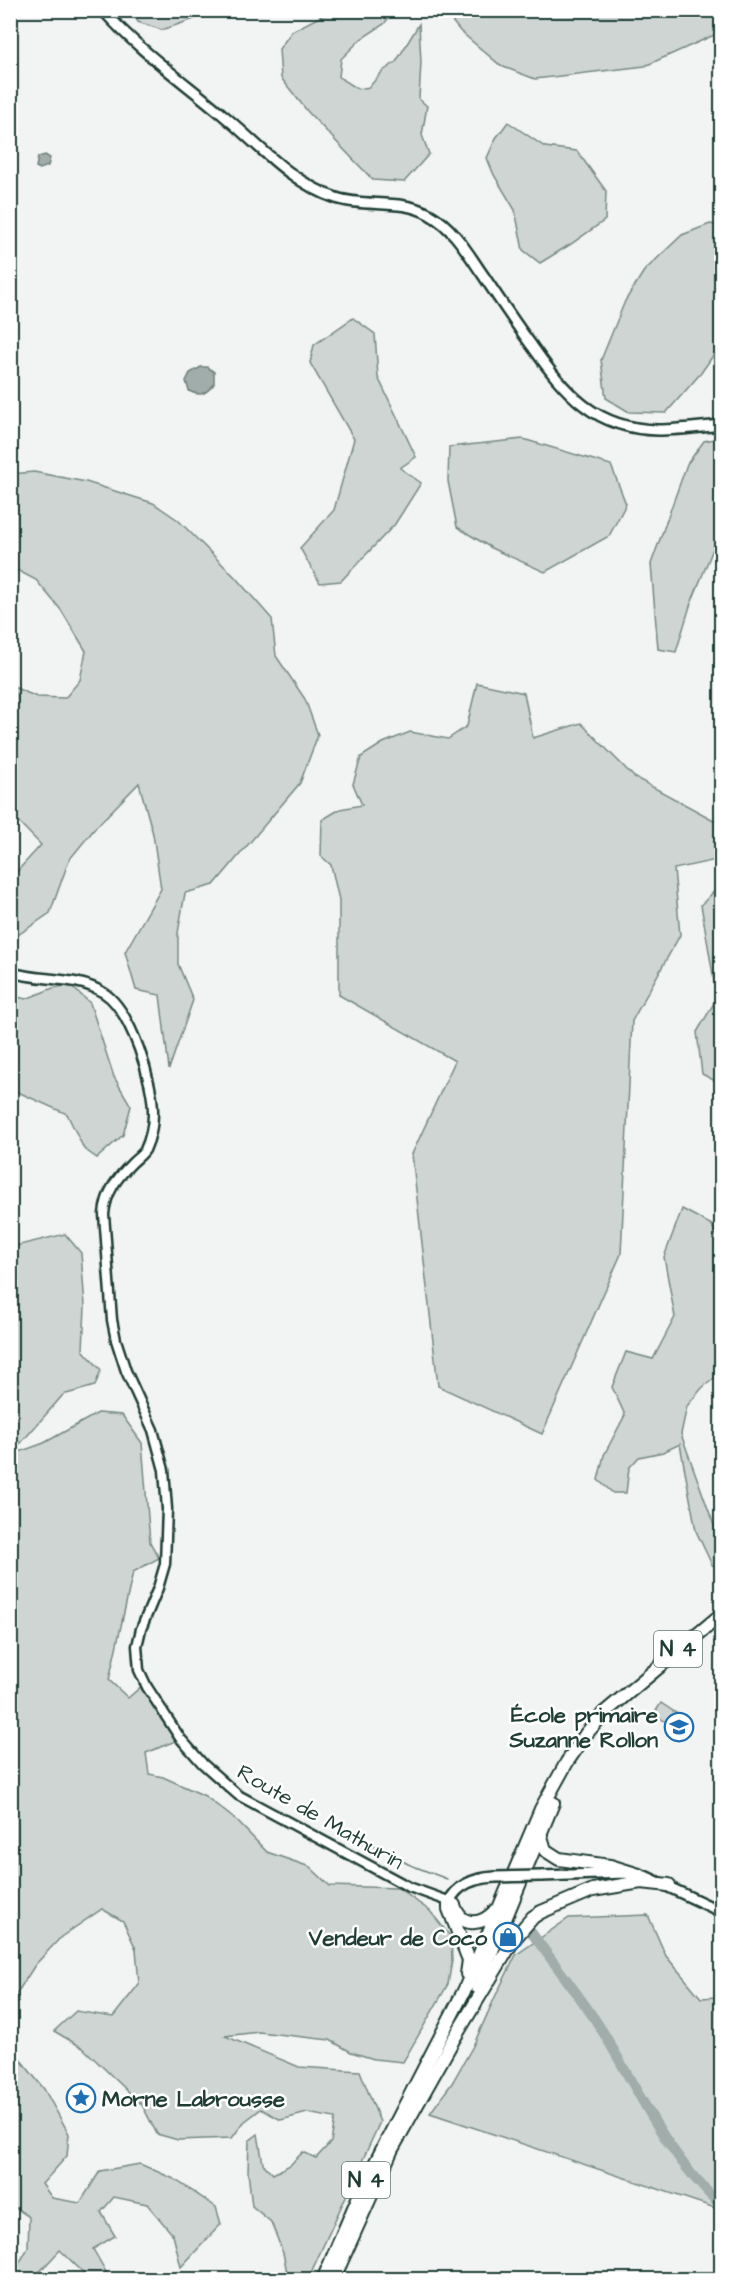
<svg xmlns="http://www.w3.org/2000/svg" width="732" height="2290" font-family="'Architects Daughter',sans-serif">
	<rect width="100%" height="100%" fill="#f2f3f3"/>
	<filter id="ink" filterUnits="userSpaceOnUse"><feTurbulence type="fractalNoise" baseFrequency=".0167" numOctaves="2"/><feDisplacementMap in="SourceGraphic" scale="12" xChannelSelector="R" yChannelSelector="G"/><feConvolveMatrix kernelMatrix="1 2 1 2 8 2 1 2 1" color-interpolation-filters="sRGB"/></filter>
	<g filter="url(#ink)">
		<g fill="#ced5d3" stroke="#768984" stroke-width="1.5">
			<path d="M 131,11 L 218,11 L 162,30 L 138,22 Z"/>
			<path d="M 331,11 L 394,11 L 384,24 L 361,39 L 341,59 L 339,77 L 358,89 L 369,87 L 383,71 L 396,62 L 419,24 L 421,62 L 419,99 L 427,106 L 422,135 L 429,154 L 404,182 L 373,180 L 308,112 L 281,78 L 279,49 L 292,31 Z"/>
			<path d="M 444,11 L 721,11 L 721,32 L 645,66 L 535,79 L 501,66 L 460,31 Z"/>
			<path d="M 508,122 L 545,147 L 577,151 L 606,191 L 605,220 L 571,244 L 540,263 L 523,250 L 515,210 L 494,175 L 487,158 L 496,138 Z"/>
			<path d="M 710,224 L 721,226 L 721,344 L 701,373 L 666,413 L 629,412 L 606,398 L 601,360 L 625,301 L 644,271 L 682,235 Z"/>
			<path d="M 353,318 L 375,334 L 378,377 L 416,457 L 400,468 L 421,483 L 395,524 L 341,581 L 320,583 L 300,548 L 334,510 L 354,439 L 310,363 L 314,345 Z"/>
			<path d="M 719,438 L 722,438 L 721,545 L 715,544 L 690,606 L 676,652 L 658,649 L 651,564 L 687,464 L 704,441 Z"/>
			<path d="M 523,439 L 611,465 L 626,504 L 609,536 L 545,572 L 493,549 L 457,527 L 448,481 L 449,447 Z"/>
			<path d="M 34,472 L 86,482 L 153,503 L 178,520 L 235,577 L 272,619 L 276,656 L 305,699 L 318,735 L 300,783 L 214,885 L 185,893 L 178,933 L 178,964 L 193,1000 L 169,1069 L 160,995 L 136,990 L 125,952 L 161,889 L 153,834 L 139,783 L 96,827 L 69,860 L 50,913 L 15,937 L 11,933 L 11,878 L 41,845 L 11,814 L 11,686 L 37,697 L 65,698 L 80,680 L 86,651 L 61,610 L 36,580 L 11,567 L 11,474 Z"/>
			<path d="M 477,683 L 524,693 L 533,738 L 581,723 L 634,777 L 721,824 L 721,859 L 674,869 L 680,935 L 632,1021 L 621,1254 L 542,1434 L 438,1386 L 412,1154 L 455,1061 L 339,995 L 339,900 L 331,865 L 321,856 L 322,820 L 340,809 L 362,805 L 353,784 L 361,757 L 383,743 L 410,732 L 448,739 L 467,726 Z"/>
			<path d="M 721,884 L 721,1084 L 702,1074 L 697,1032 L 717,998 L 701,905 Z"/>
			<path d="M 70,985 L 90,1003 L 114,1077 L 131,1106 L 123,1135 L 97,1158 L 84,1149 L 67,1114 L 11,1089 L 10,995 L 26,999 L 53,988 Z"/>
			<path d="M 682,1209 L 712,1225 L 721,1250 L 721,1373 L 702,1388 L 687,1406 L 681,1434 L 719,1539 L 721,1538 L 721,1568 L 712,1565 L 696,1531 L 680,1444 L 663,1452 L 639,1457 L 629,1468 L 626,1493 L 613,1493 L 598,1480 L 604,1455 L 625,1415 L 612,1387 L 626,1352 L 653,1359 L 675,1317 L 664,1257 Z"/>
			<path d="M 65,1234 L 81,1253 L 85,1306 L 83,1350 L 101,1370 L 95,1386 L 63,1395 L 21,1443 L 11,1449 L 11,1247 Z"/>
			<path d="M 98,1413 L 122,1415 L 142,1443 L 150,1542 L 159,1558 L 133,1572 L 109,1680 L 128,1698 L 143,1685 L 178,1740 L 146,1753 L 149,1774 L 163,1777 L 205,1796 L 237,1821 L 267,1852 L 310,1867 L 330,1886 L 398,1888 L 430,1911 L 451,1937 L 452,1961 L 448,1984 L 403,2062 L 374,2059 L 351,2052 L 330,2040 L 259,2032 L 225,2036 L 299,2067 L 360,2071 L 380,2122 L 308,2279 L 285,2279 L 288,2277 L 283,2253 L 271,2222 L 252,2206 L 248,2172 L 249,2141 L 258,2134 L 263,2164 L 273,2174 L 290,2165 L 303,2152 L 316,2158 L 331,2142 L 335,2118 L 307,2113 L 281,2120 L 261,2109 L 244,2122 L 232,2138 L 178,2140 L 157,2134 L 142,2105 L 83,2048 L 54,2031 L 76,2011 L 113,2017 L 139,1984 L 136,1949 L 123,1921 L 102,1909 L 61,1937 L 35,1965 L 17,1993 L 16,2054 L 44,2089 L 69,2134 L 67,2156 L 42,2184 L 52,2198 L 80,2203 L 100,2171 L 140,2164 L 174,2179 L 216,2207 L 221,2224 L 181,2267 L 173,2235 L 147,2204 L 114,2197 L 101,2212 L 115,2236 L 93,2249 L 110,2279 L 90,2279 L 60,2250 L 33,2279 L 10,2279 L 28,2248 L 29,2217 L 10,2204 L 11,1455 L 44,1443 Z"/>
			<path d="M 661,1703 L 679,1715 L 672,1726 L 654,1714 Z"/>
			<path d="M 648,1915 L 666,1956 L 701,1998 L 717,1997 L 719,2029 L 722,2030 L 721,2210 L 430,2113 L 452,2083 L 473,2046 L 495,1997 L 516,1955 L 569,1918 Z"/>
		</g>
		<g fill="#a1adaa" stroke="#6d807b" stroke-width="1.5">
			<path d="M 45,155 L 50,158 L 48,166 L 40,169 L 36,167 L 38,157 Z"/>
			<path d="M 201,367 L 207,367 L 214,372 L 214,384 C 206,394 200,397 189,391 L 186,381 L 190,373 Z"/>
		</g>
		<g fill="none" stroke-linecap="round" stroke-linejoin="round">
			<path stroke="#6d807b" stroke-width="1.5" d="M 348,1831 L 408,1864 L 447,1879"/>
			<path stroke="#a1adaa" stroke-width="10" d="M 531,1932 C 555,1965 582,1998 603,2032 C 639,2092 669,2159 722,2206"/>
			<g stroke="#1f3d34" stroke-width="13">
				<path id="tertiary" d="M 10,972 C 41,982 75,975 104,993 C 131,1010 154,1084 153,1114 C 153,1126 150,1139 145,1150 C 142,1155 136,1159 132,1163 C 117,1178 106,1192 104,1214 L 112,1320 L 116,1340 L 126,1371 L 153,1430 L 164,1470 L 167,1509 L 165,1564 L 158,1588 L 141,1629 L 137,1646 L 139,1670 L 147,1687 L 180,1738 L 203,1764 L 238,1795 L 409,1887 L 454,1903"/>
			</g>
			<g stroke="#1f3d34" stroke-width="14">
				<g id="secondary">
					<path d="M 103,10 C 138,50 183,81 223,115 C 258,144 291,183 336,198 C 366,208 400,198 429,214 C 454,228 467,252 483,275 C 499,299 515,323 532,346 C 565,393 595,429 658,430 C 679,430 701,427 722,425"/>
					<path d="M 542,1876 L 625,1873 L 645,1876 L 722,1912"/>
					<path d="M 449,1902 C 458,1883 476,1878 495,1877"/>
				</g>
			</g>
			<g stroke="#1f3d34" stroke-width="16">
				<g id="trunk">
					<path d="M 540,1833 L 545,1850 L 559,1859 L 610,1866 L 639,1875"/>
					<path d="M 449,1902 L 449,1909 L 469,1960 L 467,1974"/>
					<path d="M 454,1905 C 461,1928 481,1926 495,1911"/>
					<path d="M 477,1987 L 553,1803"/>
					<path d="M 323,2280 L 362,2189 L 464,1991 L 541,1809 L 567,1762 L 586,1734 L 604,1713 L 722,1614"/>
					<path d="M 333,2280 L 392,2149 L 453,2040 L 514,1939 L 533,1917 L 541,1912 L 593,1890 L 641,1882 L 669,1885"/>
				</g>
			</g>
			<use href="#tertiary" stroke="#fff" stroke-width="8"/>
			<use href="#secondary" stroke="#fff" stroke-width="9"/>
			<use href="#trunk" stroke="#fff" stroke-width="12"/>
			<g stroke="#1f3d34" stroke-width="14" stroke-linecap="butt">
				<path id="secondary-bridge" d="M 495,1877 L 542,1876"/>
			</g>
			<use href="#secondary-bridge" stroke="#fff" stroke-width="9"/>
		</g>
	</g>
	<defs>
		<g id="school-ring" transform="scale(1.5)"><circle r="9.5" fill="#fff" stroke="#1f6fb2" stroke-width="1.5"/><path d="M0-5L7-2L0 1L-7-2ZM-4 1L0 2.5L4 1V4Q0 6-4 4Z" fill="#1f6fb2"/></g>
		<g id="shop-ring" transform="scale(1.5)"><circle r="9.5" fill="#fff" stroke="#1f6fb2" stroke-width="1.5"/><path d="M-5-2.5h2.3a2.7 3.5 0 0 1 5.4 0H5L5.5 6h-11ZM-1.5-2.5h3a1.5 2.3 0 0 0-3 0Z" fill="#1f6fb2"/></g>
		<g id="sight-ring" transform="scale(1.5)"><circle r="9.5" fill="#fff" stroke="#1f6fb2" stroke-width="1.5"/><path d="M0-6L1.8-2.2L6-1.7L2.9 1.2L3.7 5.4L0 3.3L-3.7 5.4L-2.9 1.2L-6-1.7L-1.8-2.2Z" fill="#1f6fb2"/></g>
	</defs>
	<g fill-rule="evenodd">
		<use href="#school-ring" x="679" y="1727"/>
		<use href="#shop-ring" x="508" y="1937"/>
		<use href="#sight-ring" x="81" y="2098"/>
	</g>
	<g text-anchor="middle" stroke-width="5" stroke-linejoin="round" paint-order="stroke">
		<g fill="#fff" stroke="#627771" stroke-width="1.5">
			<rect x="654" y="1631" width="48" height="36" rx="4.5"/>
			<rect x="342" y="2162" width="48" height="36" rx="4.5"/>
		</g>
		<g font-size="21" font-weight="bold" fill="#1f3d34">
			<text x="678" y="1656">N 4</text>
			<text x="366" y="2187">N 4</text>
		</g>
		<g font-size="22" font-weight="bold" fill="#1f3d34" stroke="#fff" text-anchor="end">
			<text x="658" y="1722">École primaire<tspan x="658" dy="25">Suzanne Rollon</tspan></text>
			<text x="487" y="1945">Vendeur de Coco</text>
			<text x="102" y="2106" text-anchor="start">Morne Labrousse</text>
		</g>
		<g font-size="22" fill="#1f3d34" stroke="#fff">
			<text transform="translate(321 1816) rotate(30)" y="8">Route de Mathurin</text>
		</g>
	</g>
	<rect width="732" height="2290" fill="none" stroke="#fff" stroke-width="36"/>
	<rect x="18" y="18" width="696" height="2254" fill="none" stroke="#1f3d34" stroke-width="2" filter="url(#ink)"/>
</svg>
